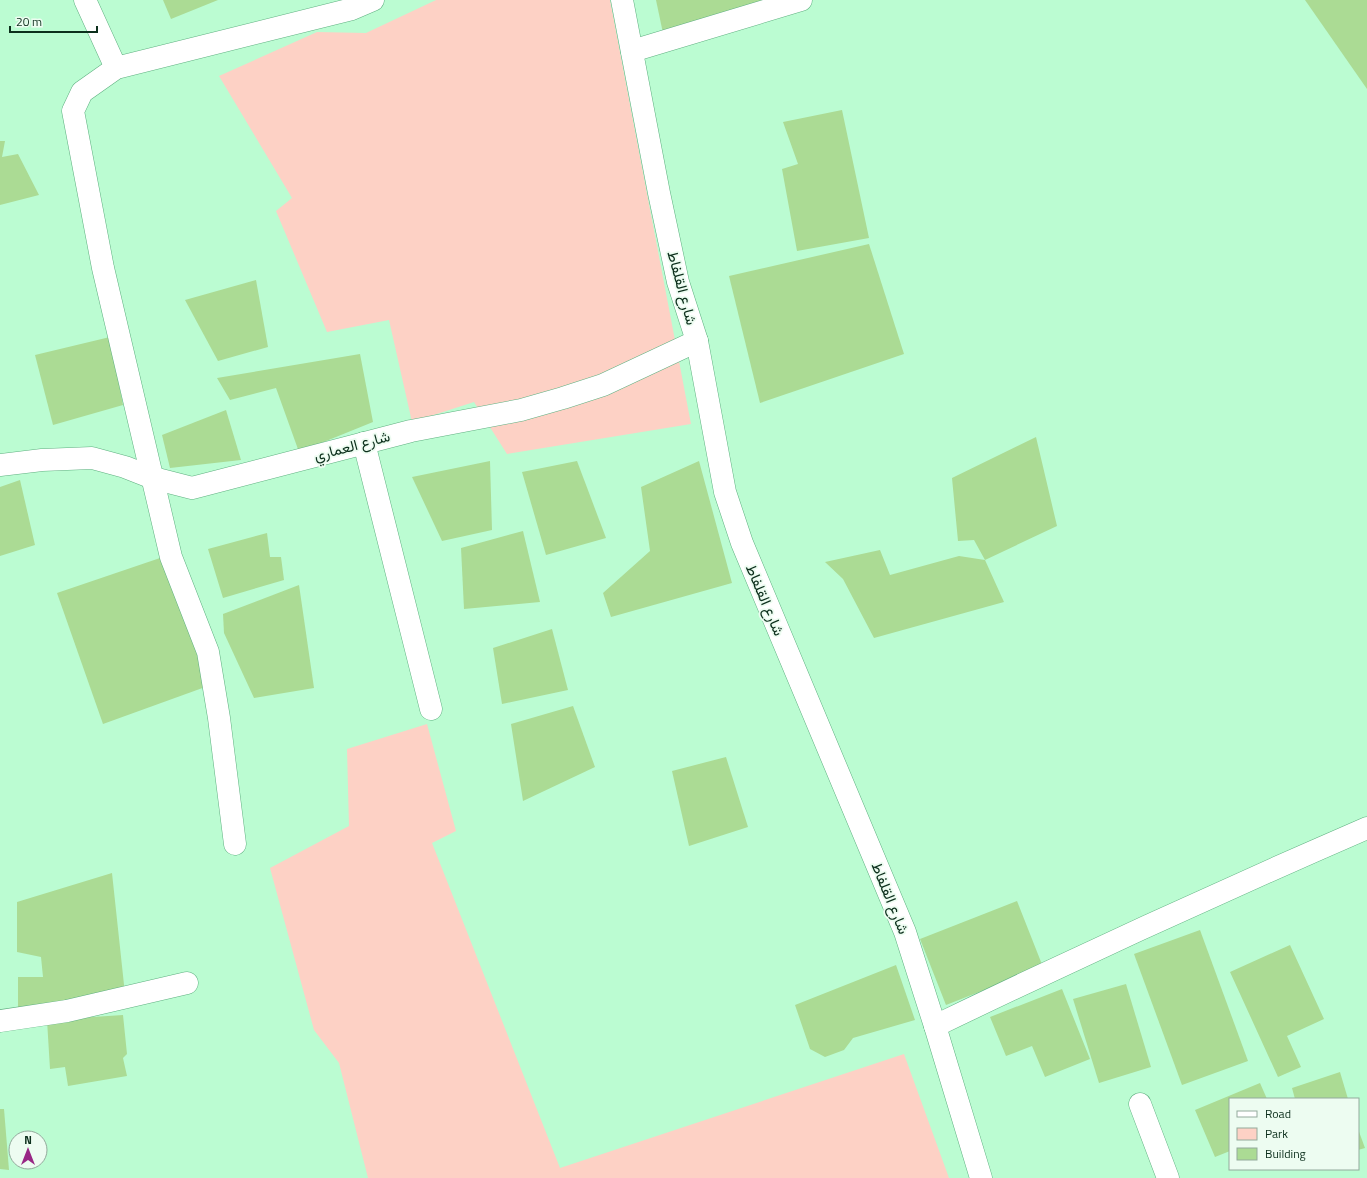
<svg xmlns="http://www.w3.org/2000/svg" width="1367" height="1178" font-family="'Titillium Web',Vazirmatn,sans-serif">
	<rect width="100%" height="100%" fill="#bbfcd2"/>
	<g fill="#fdd1c5">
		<path d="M 436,0 L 610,0 L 691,424 L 507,454 L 474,402 L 412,422 L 389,320 L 327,332 L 276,211 L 292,198 L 219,76 L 317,32 L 366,33 Z"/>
		<path d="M 427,724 L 456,831 L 432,843 L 560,1168 L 904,1054 L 949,1178 L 368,1178 L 339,1063 L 314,1030 L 270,868 L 349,826 L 347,749 Z"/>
	</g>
	<g fill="#abdb94">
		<path d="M 163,0 L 218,0 L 171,19 Z"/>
		<path d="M 656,0 L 768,0 L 664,38 Z"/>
		<path d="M 1305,0 L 1367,0 L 1367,89 Z"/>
		<path d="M 842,110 L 869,238 L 797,251 L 782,169 L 798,164 L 783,122 Z"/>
		<path d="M 0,141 L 5,141 L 2,157 L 18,154 L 39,195 L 0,205 Z"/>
		<path d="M 869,244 L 904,354 L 760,403 L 729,276 Z"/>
		<path d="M 256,280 L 268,347 L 218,361 L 185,300 Z"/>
		<path d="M 110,337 L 123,405 L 53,425 L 35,355 Z"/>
		<path d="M 360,354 L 373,422 L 299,452 L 276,388 L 230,400 L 217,378 Z"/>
		<path d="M 226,410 L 241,460 L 170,468 L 162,435 Z"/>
		<path d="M 1036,437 L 1057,526 L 985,560 L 974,540 L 958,541 L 952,478 Z"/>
		<path d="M 490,461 L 492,530 L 442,541 L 412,477 Z"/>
		<path d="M 577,461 L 606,538 L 546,555 L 522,472 Z"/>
		<path d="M 699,461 L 732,583 L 611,617 L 603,593 L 650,551 L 641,487 Z"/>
		<path d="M 20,480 L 35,545 L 0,556 L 0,487 Z"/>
		<path d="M 523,531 L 540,602 L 464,609 L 461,548 Z"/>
		<path d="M 267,533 L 270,557 L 281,557 L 284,580 L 223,598 L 208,549 Z"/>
		<path d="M 880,550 L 890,575 L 959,556 L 985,560 L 1004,602 L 874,638 L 843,579 L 825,562 Z"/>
		<path d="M 163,557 L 208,686 L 103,724 L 57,593 Z"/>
		<path d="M 299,585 L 314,688 L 254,698 L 224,633 L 223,614 Z"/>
		<path d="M 552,629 L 568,690 L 502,704 L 493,648 Z"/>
		<path d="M 573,706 L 595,767 L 523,801 L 511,724 Z"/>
		<path d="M 726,757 L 748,827 L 689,846 L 672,771 Z"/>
		<path d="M 112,873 L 125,994 L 18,1012 L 18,977 L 43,977 L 41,957 L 17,952 L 17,902 Z"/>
		<path d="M 1017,901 L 1043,967 L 946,1005 L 920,939 Z"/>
		<path d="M 1200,930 L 1248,1061 L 1182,1085 L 1134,954 Z"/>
		<path d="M 1290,945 L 1324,1019 L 1287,1036 L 1301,1067 L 1278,1077 L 1230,972 Z"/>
		<path d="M 896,965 L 915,1020 L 853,1038 L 844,1050 L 825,1057 L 810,1049 L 795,1005 Z"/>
		<path d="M 1126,984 L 1151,1067 L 1099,1083 L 1073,999 Z"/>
		<path d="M 1062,989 L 1090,1059 L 1045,1077 L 1032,1046 L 1006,1056 L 990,1017 Z"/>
		<path d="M 123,1015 L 127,1054 L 123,1058 L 127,1076 L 68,1086 L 65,1067 L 50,1069 L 47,1020 Z"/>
		<path d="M 1340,1072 L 1348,1099 L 1295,1099 L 1292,1088 Z"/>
		<path d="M 1260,1083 L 1267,1099 L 1230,1099 L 1230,1151 L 1215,1157 L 1195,1110 Z"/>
		<path d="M 0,1109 L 4,1109 L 9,1170 L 0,1169 Z"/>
		<path d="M 1358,1129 L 1365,1148 L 1358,1150 Z"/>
	</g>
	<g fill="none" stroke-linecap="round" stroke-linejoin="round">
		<g stroke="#5fb080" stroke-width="23">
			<g id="minor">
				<path d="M 85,0 L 116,68"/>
				<path d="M 622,0 L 659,193 L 678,282 L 697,341 L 725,492 L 742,543 L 905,932 L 935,1026 L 981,1178"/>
				<path d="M 632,51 L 801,0"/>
				<path d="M 364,443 L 431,709"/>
				<path d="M 0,465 L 42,460 L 92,458 L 125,467 L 153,478 L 192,488 L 411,431 L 521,410 L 563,398 L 603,385 L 697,341"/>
				<path d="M 235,844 L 219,718 L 208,652 L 171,557 L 103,268 L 73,111 L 82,92 L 116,68 L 352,9 L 373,0"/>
				<path d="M 0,1021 L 67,1011 L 187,983"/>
				<path d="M 935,1026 C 1078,957 1222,891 1367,828"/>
				<path d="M 1140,1104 L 1168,1178"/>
			</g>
		</g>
		<use href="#minor" stroke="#fff" stroke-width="22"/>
	</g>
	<g text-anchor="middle" stroke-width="3.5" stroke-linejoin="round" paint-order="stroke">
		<g font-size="15" fill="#0c2f1c" stroke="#edfcf1">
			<text transform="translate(682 288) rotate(75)" y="5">شارع القلفاط</text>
			<text transform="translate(352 446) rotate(-15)" y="5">شارع العماري</text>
			<text transform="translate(765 600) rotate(67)" y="5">شارع القلفاط</text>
			<text transform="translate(890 898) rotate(68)" y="5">شارع القلفاط</text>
		</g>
	</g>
	<rect x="1229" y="1098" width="130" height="72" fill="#edfcf1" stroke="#93aa9c"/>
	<rect x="1237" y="1111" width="20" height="6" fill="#ffffff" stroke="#93aa9c"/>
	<text x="1265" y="1118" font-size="12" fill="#0c2f1c">Road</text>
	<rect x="1237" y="1128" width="20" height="12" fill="#fdd1c5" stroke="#93aa9c"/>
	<text x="1265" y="1138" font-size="12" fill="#0c2f1c">Park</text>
	<rect x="1237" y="1148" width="20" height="12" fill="#abdb94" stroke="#93aa9c"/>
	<text x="1265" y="1158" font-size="12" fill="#0c2f1c">Building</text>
	<g transform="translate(28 1150)"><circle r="19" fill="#edfcf1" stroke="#93aa9c"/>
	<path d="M0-3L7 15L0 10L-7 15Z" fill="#982785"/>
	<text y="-6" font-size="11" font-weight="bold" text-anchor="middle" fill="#0c2f1c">N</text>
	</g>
	<path d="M10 26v6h87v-6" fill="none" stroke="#0c2f1c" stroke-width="2"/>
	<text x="16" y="26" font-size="12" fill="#0c2f1c" stroke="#edfcf1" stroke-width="3" paint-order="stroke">20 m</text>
</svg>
